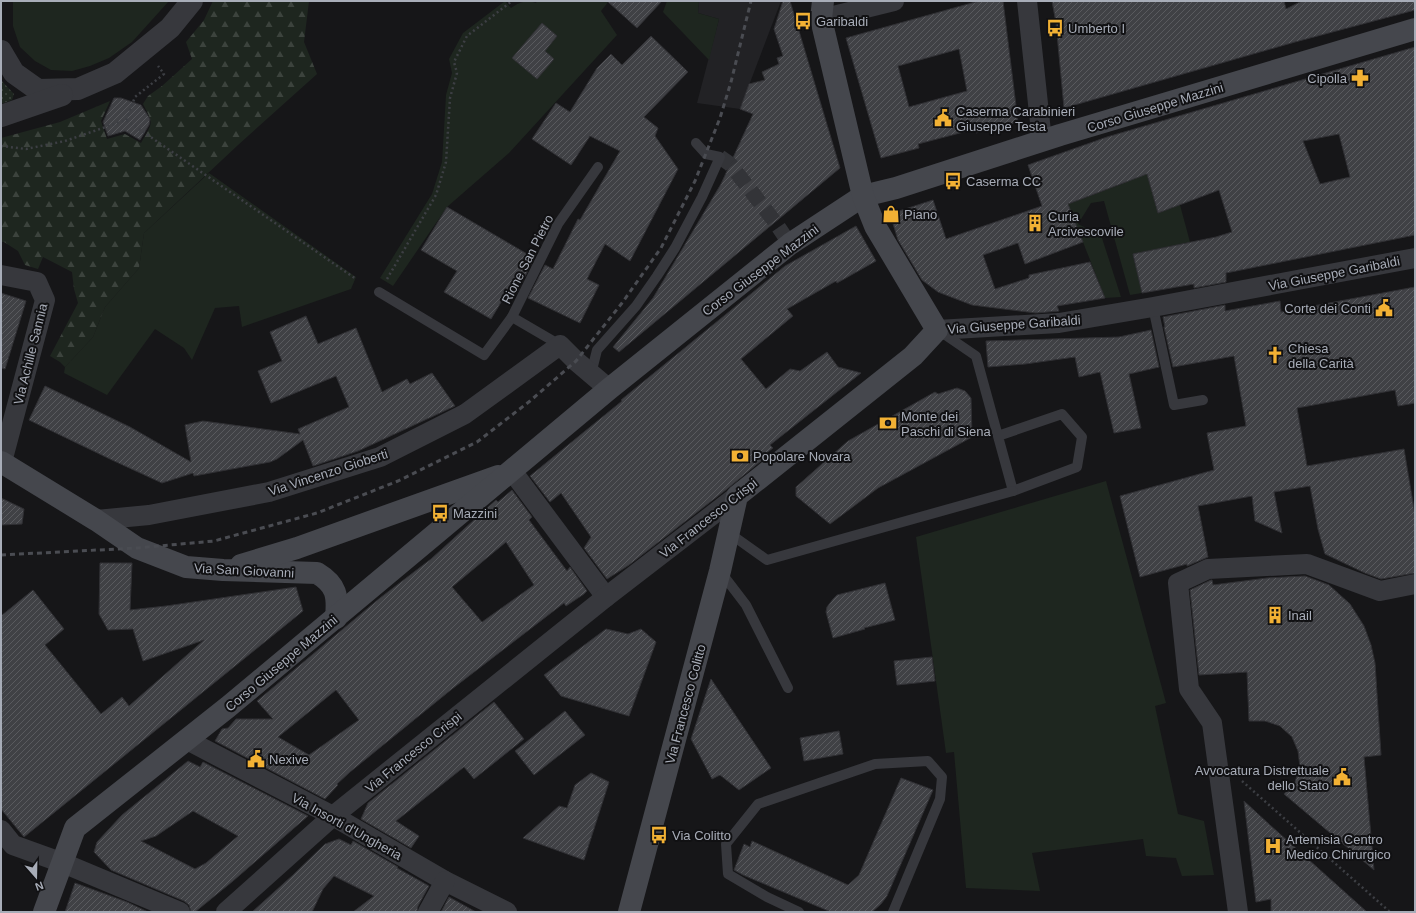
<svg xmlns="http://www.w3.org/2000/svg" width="1416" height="913" font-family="Arial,sans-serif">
	<defs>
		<pattern id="forest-firs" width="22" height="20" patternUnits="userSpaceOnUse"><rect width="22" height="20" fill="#1e261f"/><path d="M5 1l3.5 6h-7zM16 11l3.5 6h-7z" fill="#3c433d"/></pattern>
		<pattern id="park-dots" width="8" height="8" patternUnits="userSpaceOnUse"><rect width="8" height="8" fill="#1e261f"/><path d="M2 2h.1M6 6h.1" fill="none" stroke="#3c433d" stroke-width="1.8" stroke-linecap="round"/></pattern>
		<pattern id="building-hatch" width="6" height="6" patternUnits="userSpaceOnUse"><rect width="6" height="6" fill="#404145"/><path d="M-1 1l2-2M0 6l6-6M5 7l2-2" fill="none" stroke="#595a5e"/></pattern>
	</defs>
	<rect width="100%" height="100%" fill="#161618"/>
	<path fill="#222225" d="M 699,1 L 781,1 L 740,109 L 697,103 L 719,19 L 698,13 Z"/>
	<g fill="#1e261f">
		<path d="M 13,1 L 169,1 L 132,42 L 109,58 L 90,66 L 72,71 L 51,70 L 35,61 L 20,47 L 13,26 Z"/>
		<path d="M 505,1 L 511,8 C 520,2 525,0 536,3 L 537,1 L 609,1 L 601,11 L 617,35 L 509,153 L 447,207 L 393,286 L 380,278 L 432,194 L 442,162 L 446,95 L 452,73 L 449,59 L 463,33 Z"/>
		<path d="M 667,1 L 699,1 L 698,13 L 719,19 L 709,60 L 663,12 Z"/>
		<path d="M 1142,157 L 1158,213 L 1180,205 L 1190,242 L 1133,254 L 1142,293 L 1130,295 L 1104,201 L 1091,203 L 1078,224 L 1101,235 L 1121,297 L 1105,298 L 1068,204 L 1122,184 Z"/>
		<path d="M 209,173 L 356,277 L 351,289 L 242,327 L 239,306 L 215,308 L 192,360 L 184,348 L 155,329 L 107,395 L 64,373 L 65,367 L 93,337 L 105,307 L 139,268 L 144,233 Z"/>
		<path d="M 1106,481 L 1166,703 L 1155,706 L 1178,814 L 1204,821 L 1214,875 L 1182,876 L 1176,858 L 1146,856 L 1143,839 L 1032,853 L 1040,891 L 966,888 L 954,752 L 946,753 L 916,537 Z"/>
	</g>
	<path fill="url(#forest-firs)" d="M 213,1 L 309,1 L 304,42 L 317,74 L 238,145 L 144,233 L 139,268 L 105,307 L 93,337 L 65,367 L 60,362 L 50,356 L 78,303 L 74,289 L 72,272 L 43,257 L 38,269 L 25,265 L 18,251 L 4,242 L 1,242 L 1,138 L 60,122 L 110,101 L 101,121 L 107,139 L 125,134 L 141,143 C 153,122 154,125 143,104 L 148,96 L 162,86 L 192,59 L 186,42 L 204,20 Z"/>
	<path fill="url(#park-dots)" d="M 1,80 L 14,94 L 12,100 L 1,104 Z"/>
	<g fill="url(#building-hatch)" stroke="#303034" fill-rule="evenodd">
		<path d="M 607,1 L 662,1 L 637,28 Z"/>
		<path d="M 783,1 L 790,1 L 840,168 L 619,352 L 613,347 L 653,298 L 721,184 L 753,114 L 740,109 L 749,84 L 765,80 L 762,72 L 779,64 L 777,58 L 783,56 L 774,29 Z"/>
		<path d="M 979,1 L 1003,1 L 1018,122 L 976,133 L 975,129 L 918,144 L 919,148 L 881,158 L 846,38 ZM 959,49 L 967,91 L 909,107 L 898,66 Z"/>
		<path d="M 1052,1 L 1284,1 L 1286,9 L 1302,1 L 1415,1 L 1415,10 L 1295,42 L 1064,108 L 1056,23 Z"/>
		<path d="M 542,23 L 557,36 L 545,51 L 554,59 L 537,79 L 512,58 Z"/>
		<path d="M 651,36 L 688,72 L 644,117 L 658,128 L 655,136 L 678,169 L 630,261 L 605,244 L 587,279 L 599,285 L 580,323 L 528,298 L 545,265 L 553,269 L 578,219 L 580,220 L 620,151 L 590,136 L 571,165 L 532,139 L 556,103 L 570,112 L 597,68 L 611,54 L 622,65 Z"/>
		<path d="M 1415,47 L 1415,235 L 1226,273 L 1226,282 L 1194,288 L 1194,284 L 1142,293 L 1133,254 L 1216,237 L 1232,232 L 1219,190 L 1158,213 L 1147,174 L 1068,204 L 1083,242 L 1025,264 L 1018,243 L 983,255 L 995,289 L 1029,278 L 1029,275 L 1090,262 L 1105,298 L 1057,306 L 1059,311 L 1036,313 L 972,305 L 938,292 L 922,280 L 898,240 L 890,214 L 933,200 L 946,239 L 1042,206 L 1028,165 L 1107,137 ZM 1339,134 L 1350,177 L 1320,184 L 1303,141 Z"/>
		<path d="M 114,98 L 121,98 L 141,105 L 150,119 L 149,125 L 140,140 L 125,131 L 108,136 L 103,122 Z"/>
		<path d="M 447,207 L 534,258 L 517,293 L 509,289 L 491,319 L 444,292 L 457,271 L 421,250 Z"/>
		<path d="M 856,226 L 876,261 L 837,283 L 836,281 L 787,309 L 793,316 L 741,359 L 766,389 L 790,369 L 800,371 L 827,352 L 838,367 L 861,373 L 770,445 L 773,448 L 765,454 L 767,456 L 727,489 L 629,565 L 607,579 L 584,548 L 591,537 L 561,493 L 550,502 L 530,476 L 622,401 L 621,400 L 785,266 Z"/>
		<path d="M 1415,287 L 1415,403 L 1398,406 L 1395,390 L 1297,408 L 1307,466 L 1404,449 L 1415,515 L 1415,573 L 1381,579 L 1365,573 L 1325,554 L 1318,529 L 1310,486 L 1274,492 L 1282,533 L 1255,521 L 1252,496 L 1198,506 L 1208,557 L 1187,566 L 1187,564 L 1140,577 L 1120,496 L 1214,470 L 1207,433 L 1246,426 L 1234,356 L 1173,367 L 1164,327 L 1165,327 L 1163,317 L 1225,305 L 1225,311 L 1280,301 L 1281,312 Z"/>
		<path d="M 1,293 L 26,301 L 5,369 L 1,368 Z"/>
		<path d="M 306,316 L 318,344 L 356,328 L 382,392 L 407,379 L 410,384 L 432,373 L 455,406 L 358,451 L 313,466 L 303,440 L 277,459 L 270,462 L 194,476 L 193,473 L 162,483 L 112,460 L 29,420 L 45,386 L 130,427 L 191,462 L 185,425 L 203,421 L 300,434 L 298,429 L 349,407 L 336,376 L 271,403 L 258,371 L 282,361 L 270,332 Z"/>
		<path d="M 1151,330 L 1159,367 L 1129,374 L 1141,428 L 1114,433 L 1100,372 L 1079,377 L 1075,357 L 1025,364 L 988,367 L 986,341 L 1119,337 Z"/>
		<path d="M 957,388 L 965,391 L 971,398 L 972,437 L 878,488 L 830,524 L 796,496 L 796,487 L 848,441 L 935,392 L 938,394 Z"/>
		<path d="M 512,490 L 532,517 L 529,520 L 567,571 L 570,567 L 587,591 L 584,594 L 566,606 L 564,603 L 452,689 L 350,772 L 337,784 L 338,785 L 325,799 L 215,741 L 222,729 L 228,728 L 236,719 L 273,719 L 257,701 L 380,598 L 431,559 L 496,500 L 498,502 ZM 506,542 L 534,585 L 482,622 L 452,587 ZM 336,690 L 359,720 L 309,755 L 278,737 Z"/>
		<path d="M 1,498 L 24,509 L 22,524 L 1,525 Z"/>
		<path d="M 100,563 L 132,563 L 130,610 L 166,606 L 296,587 L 303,611 L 24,837 L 1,809 L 1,616 L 33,590 L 64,629 L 45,645 L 101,714 L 122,697 L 129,706 L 204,640 L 143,661 L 133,629 L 108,630 L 99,614 Z"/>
		<path d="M 1305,576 L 1329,585 L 1350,604 L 1364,626 L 1371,645 L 1375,663 L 1381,755 L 1364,757 L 1374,870 L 1284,794 L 1295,782 L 1300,767 L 1298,751 L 1292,737 L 1280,726 L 1265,721 L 1249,721 L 1247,672 L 1199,675 L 1190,590 L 1211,580 L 1212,580 L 1213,585 L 1267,578 Z"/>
		<path d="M 885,583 L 895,620 L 864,628 L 865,629 L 833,638 L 826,612 L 827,607 L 833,599 L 837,595 Z"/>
		<path d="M 606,629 L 628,634 L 641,629 L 656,642 L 629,716 L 561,696 L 544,675 Z"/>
		<path d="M 932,657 L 935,681 L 897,685 L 894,661 Z"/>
		<path d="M 711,679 L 771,768 L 739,790 L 720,775 L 712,779 L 691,739 Z"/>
		<path d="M 494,702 L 524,739 L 474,779 L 464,767 L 396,821 L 419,836 L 411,848 L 361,819 L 368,803 Z"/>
		<path d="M 565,711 L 585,735 L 534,775 L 515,751 Z"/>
		<path d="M 839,731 L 843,754 L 804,761 L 800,738 Z"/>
		<path d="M 188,761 L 200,767 L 203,762 L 308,816 L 233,881 L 195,912 L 191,912 L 189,905 L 184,901 L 111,870 L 94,852 L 97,842 L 122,815 ZM 193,811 L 238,836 L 206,863 L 195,869 L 141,841 L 156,836 Z"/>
		<path d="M 591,773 L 609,782 L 584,860 L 523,838 L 559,806 L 567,808 L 575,785 Z"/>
		<path d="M 901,778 L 933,790 L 887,896 L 881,904 L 872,912 L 831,912 L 743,875 L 734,870 L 744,844 L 750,847 L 752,841 L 848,885 L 859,875 Z"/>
		<path d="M 1244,801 L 1270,825 L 1367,912 L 1271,912 L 1271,899 L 1256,902 Z"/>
		<path d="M 339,839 L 351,845 L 353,841 L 398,867 L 397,868 L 429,886 L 418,906 L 417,912 L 353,912 L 374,896 L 334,876 L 323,889 L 312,912 L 252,912 L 293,875 L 325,844 Z"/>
		<path d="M 75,883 L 127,902 L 148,912 L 65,912 Z"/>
		<path d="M 449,897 L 476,912 L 441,912 Z"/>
	</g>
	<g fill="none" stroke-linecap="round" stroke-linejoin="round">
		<path stroke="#333438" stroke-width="15" stroke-dasharray="15 8" stroke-linecap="butt" d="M 720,157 L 730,164 L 775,222 L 790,244"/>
		<g stroke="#3d3f44" stroke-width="2.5" stroke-dasharray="2 3" stroke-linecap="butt">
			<path d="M 126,120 L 135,97 L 164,74 L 158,66"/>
			<path d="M 1,146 L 26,149 L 65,141 L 126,120 L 356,279"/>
			<path d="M 387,279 L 436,195 L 446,162 L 450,98 L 457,73 L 454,62 L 467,36 L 512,1"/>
			<path d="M 1242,781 L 1390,912"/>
		</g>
		<g stroke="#37383d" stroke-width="10">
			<path d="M 379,292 L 484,355 L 512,317"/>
			<path d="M 1153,307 L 1174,405 L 1203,400"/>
			<path d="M 941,332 L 976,356 L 1013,491 L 1077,467 L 1082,437 L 1062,414 L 998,436"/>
			<path d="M 560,345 L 512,317 L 558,224 L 598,167"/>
			<path d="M 591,374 L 597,350 L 636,306 L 657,276 L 675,248 L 702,197 L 720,157 L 706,154 L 696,143"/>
			<path d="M 729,533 L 767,560 L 1013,491"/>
			<path d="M 720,571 L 746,605 L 788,688"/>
			<path d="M 799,912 L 767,897 L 728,874 L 726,844 L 758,804 L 875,764 L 928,761 L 942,777 L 940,799 L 893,912"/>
		</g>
		<g stroke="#37383d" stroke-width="20">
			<path d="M 1027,1 L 1042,141"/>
			<path d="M 821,19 L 894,1"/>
			<path d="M 1,275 L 37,282 L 45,300 L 2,462"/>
			<path d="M 937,330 L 1059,323 L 1153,307 L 1415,258"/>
			<path d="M 512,471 L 606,597"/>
			<path d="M 96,520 L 149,515 L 269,492 L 380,457 L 465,414 L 560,345 L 576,361 L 609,389"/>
			<path d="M 187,740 L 333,816 L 445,881 L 507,912"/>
			<path d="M 1,830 L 13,845 L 63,863 L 180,912"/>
			<path d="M 226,912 L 333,816 L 606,597 L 737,496"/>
			<path d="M 428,912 L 445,881"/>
			<path d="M 1238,912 L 1212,723 L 1189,689 L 1178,583 L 1208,569 L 1307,564 L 1380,591 L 1415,584"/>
		</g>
		<g stroke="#37383d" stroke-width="22">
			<path d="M 1,51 L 14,73 L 38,90 L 78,89 L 115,73 L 170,28 L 192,1"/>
			<path d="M 1,116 L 62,95"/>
		</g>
		<g stroke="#45474d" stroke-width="22">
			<path d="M 1,462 L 96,520 L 137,548 L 186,567 L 223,570 L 317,573 C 337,585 338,596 336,618"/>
			<path d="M 241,565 L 297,548 L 498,476"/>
			<path d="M 44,912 L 75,828 L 228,707 L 609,389 L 790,244 L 863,196 L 896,188 L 1060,135 L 1415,29"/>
			<path d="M 629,912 L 720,571 L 737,496 L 913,356 L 937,330 L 875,226 L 863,196 L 821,19 L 823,1"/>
		</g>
		<path stroke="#4a4c52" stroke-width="3" stroke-dasharray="5 4" stroke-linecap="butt" d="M 1,555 L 137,548 L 214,541 L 317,513 L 398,481 L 477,442 L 530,401 L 576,361 L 622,303 L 661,248 L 695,181 L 720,118 L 731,82 L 751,1"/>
	</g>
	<defs>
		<g id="bus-bare" transform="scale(1.38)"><path d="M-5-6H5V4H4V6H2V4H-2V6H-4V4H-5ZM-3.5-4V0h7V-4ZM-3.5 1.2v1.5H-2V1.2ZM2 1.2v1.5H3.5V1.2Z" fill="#f2b134" stroke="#111113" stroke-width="2.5" paint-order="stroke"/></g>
		<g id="pharmacy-bare" transform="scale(1.38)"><path d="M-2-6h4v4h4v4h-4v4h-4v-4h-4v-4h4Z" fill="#f2b134" stroke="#111113" stroke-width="2.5" paint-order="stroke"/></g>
		<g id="civic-bare" transform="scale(1.38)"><path d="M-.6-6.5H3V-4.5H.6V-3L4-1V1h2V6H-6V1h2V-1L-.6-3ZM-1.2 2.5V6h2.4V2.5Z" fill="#f2b134" stroke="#111113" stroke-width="2.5" paint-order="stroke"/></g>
		<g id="shop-bare" transform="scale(1.38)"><path d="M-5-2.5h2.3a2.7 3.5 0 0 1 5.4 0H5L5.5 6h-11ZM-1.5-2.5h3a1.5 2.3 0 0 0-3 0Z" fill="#f2b134" stroke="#111113" stroke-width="2.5" paint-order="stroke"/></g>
		<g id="building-bare" transform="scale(1.38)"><path d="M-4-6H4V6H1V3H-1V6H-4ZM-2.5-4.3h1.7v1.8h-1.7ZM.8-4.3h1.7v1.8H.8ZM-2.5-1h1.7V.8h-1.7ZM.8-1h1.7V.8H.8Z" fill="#f2b134" stroke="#111113" stroke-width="2.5" paint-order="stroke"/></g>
		<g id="church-bare" transform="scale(1.38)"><path d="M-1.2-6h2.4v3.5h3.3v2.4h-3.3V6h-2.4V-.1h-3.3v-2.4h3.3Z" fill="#f2b134" stroke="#111113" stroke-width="2.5" paint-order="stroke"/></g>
		<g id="bank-bare" transform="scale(1.38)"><path d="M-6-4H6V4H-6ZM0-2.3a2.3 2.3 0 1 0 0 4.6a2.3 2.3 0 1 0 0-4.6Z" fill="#f2b134" stroke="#111113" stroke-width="2.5" paint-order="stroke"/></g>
		<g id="hospital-bare" transform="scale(1.38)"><path d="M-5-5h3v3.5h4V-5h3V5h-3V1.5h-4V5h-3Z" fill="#f2b134" stroke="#111113" stroke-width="2.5" paint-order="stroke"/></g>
	</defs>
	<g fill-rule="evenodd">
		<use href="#bus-bare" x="803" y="21"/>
		<use href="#bus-bare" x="1055" y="28"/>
		<use href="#pharmacy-bare" x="1360" y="78"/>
		<use href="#civic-bare" x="943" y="118"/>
		<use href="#bus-bare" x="953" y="181"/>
		<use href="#shop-bare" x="891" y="214"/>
		<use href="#building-bare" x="1035" y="223"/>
		<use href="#civic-bare" x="1384" y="308"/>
		<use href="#church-bare" x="1275" y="355"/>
		<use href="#bank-bare" x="888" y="423"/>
		<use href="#bank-bare" x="740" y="456"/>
		<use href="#bus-bare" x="440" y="513"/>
		<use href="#building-bare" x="1275" y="615"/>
		<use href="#civic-bare" x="256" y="759"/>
		<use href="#civic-bare" x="1342" y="777"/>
		<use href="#bus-bare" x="659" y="835"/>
		<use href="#hospital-bare" x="1273" y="846"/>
	</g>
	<g text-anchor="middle" stroke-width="4" stroke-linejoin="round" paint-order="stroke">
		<g font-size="13" fill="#a8adb8" stroke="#111113" text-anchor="start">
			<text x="816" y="26">Garibaldi</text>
			<text x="1068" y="33">Umberto I</text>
			<text x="1347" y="83" text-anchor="end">Cipolla</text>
			<text x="956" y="116">Caserma Carabinieri<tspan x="956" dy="15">Giuseppe Testa</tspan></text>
			<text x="966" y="186">Caserma CC</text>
			<text x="904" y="219">Piano</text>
			<text x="1048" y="221">Curia<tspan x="1048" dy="15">Arcivescovile</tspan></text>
			<text x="1371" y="313" text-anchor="end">Corte dei Conti</text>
			<text x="1288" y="353">Chiesa<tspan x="1288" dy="15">della Carità</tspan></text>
			<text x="901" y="421">Monte dei<tspan x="901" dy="15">Paschi di Siena</tspan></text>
			<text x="753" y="461">Popolare Novara</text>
			<text x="453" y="518">Mazzini</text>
			<text x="1288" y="620">Inail</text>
			<text x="269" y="764">Nexive</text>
			<text x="1329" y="775" text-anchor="end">Avvocatura Distrettuale<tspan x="1329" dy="15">dello Stato</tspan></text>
			<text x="672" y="840">Via Colitto</text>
			<text x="1286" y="844">Artemisia Centro<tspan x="1286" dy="15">Medico Chirurgico</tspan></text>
		</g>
		<g font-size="13" fill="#a8adb8" stroke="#111113">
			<text transform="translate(1155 107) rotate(-17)" y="5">Corso Giuseppe Mazzini</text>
			<text transform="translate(527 259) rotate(-63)" y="5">Rione San Pietro</text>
			<text transform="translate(760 270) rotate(-37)" y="5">Corso Giuseppe Mazzini</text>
			<text transform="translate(1334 273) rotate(-11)" y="5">Via Giuseppe Garibaldi</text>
			<text transform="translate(1014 324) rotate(-4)" y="5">Via Giuseppe Garibaldi</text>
			<text transform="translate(30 354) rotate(-76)" y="5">Via Achille Sannia</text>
			<text transform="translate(328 472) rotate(-18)" y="5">Via Vincenzo Gioberti</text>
			<text transform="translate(708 518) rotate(-38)" y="5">Via Francesco Crispi</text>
			<text transform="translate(244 570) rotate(3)" y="5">Via San Giovanni</text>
			<text transform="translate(281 663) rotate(-40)" y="5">Corso Giuseppe Mazzini</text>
			<text transform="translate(685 704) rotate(-75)" y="5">Via Francesco Colitto</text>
			<text transform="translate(413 752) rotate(-39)" y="5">Via Francesco Crispi</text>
			<text transform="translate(347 826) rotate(29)" y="5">Via Insorti d'Ungheria</text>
		</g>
	</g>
	<rect width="1416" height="913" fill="none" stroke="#a8adb8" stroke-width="4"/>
	<g transform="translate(36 877) rotate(160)" stroke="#111113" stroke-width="3" paint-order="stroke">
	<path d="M0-3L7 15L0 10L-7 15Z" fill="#a8adb8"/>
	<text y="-6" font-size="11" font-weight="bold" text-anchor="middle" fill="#a8adb8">N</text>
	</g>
</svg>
